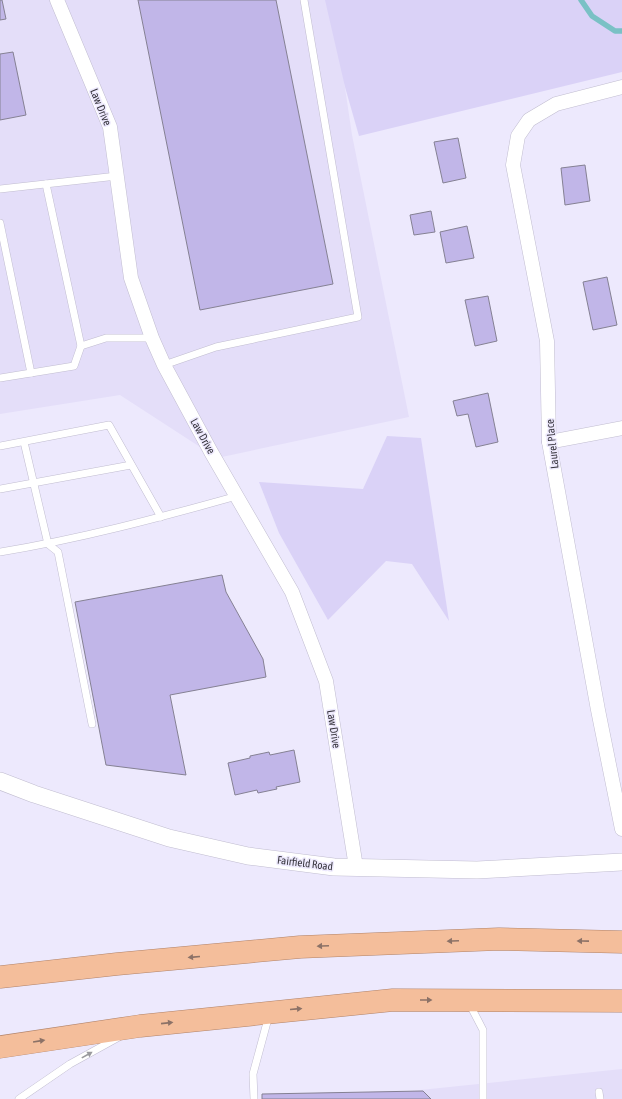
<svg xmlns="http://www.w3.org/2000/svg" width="622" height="1099" font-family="'Asap Condensed',sans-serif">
	<rect width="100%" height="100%" fill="#ede9fd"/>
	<g fill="#e4def9">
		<path d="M 0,0 L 332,0 L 352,135 L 409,417 L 217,458 L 120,395 L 0,414 Z"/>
		<path d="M 622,1069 L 622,1099 L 333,1099 Z"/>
	</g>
	<g fill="#dad2f7">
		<path d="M 325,0 L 622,0 L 622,72 L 359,136 L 345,87 Z"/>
		<path d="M 387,436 L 421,438 L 449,621 L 412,564 L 386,561 L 328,620 L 279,533 L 259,482 L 363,489 Z"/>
	</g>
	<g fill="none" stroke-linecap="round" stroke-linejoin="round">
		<path stroke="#7ac1c5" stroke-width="5.5" d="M 581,0 L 592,16 L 615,31 L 622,31"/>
	</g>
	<g fill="#c1b6e8" stroke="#858193">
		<path d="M 0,0 L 2,0 L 6,19 L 0,20 Z"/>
		<path d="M 138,0 L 276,0 L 333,284 L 200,310 Z"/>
		<path d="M 13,52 L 26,115 L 0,120 L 0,54 Z"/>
		<path d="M 458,138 L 466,178 L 443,183 L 434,142 Z"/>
		<path d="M 585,165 L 590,201 L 565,205 L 561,168 Z"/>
		<path d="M 431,211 L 435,232 L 414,235 L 410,215 Z"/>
		<path d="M 467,226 L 474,258 L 446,263 L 440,232 Z"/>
		<path d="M 607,277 L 617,325 L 593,330 L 583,282 Z"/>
		<path d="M 488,296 L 497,341 L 475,346 L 465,300 Z"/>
		<path d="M 488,393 L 498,442 L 476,447 L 468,414 L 457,416 L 453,401 Z"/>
		<path d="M 222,575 L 226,592 L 263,659 L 266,677 L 170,695 L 186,775 L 106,765 L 75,602 Z"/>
		<path d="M 294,750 L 300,782 L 276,787 L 277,789 L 258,793 L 257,790 L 235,795 L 228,763 L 250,758 L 250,756 L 269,752 L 270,755 Z"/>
		<path d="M 423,1091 L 431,1099 L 262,1099 L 262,1094 Z"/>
	</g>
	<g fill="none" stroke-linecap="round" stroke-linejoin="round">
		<g stroke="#c1bdd0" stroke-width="8">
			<g id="service">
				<path d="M 0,189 L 117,176"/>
				<path d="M 0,223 L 31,373"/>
				<path d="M 81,346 L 106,338 L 152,338"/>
				<path d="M 164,365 L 216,347 L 358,317 L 304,0"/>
				<path d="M 0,378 L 74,366 L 81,346 L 46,184"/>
				<path d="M 24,442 L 48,544 L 58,552 L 92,724"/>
				<path d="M 0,446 L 109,425 L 161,517"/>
				<path d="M 0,489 L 131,465"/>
				<path d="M 0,552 C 80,539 158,518 237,496"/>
				<path d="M 469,1003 L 483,1030 L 483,1099"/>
				<path d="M 599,1092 L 600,1099"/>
				<path d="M 19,1099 L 70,1064 L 119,1037"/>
				<path d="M 254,1099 L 253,1074 L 269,1015"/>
			</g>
		</g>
		<g stroke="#c1bdd0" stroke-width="15">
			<g id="minor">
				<path d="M 57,0 L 110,127 L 131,278 L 152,338 L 164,365 L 211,452 L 292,592 L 326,681 L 356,867"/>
				<path d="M 622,87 L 556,104 L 529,120 L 518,136 L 513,165 L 547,341 L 549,442 L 598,710 L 622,829"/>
				<path d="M 549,442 L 622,428"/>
			</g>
		</g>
		<g stroke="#c1bdd0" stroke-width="18">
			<path id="tertiary" d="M 0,781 L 34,794 L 169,838 L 248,856 L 334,867 L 477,870 L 622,862"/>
		</g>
		<g stroke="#b0836a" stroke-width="23">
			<g id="trunk">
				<path d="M 0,977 L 117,964 L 300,947 L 499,939 L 622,942"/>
				<path d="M 0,1047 L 140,1026 L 393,1000 L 622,1001"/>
			</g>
		</g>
		<use href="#service" stroke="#fff" stroke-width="7"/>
		<use href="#minor" stroke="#fff" stroke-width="14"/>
		<use href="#tertiary" stroke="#fff" stroke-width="17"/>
		<use href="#trunk" stroke="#f4be9b" stroke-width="22"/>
	</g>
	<defs><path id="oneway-solid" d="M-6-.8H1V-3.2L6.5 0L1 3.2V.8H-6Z"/></defs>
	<g fill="#8c7267">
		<use href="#oneway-solid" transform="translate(453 941) rotate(178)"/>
		<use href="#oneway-solid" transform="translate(583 941) rotate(-179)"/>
		<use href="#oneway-solid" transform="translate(323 946) rotate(178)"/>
		<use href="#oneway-solid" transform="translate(194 957) rotate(175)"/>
		<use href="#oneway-solid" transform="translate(426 1000)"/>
		<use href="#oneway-solid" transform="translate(296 1009) rotate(-5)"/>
		<use href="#oneway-solid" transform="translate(167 1023) rotate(-6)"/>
		<use href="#oneway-solid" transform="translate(39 1041) rotate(-9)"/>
	</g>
	<use fill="#9a9a9e" href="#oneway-solid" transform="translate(87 1055) rotate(-29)"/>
	<g text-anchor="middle" stroke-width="3" stroke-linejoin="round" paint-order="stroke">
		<g font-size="11" fill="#36343c" stroke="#ede9fd">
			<text transform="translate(101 107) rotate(68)" y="4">Law Drive</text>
			<text transform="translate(203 436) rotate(61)" y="4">Law Drive</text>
			<text transform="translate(552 444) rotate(-96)" y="4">Laurel Place</text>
			<text transform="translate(334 729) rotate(81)" y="4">Law Drive</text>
			<text transform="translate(305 863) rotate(7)" y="4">Fairfield Road</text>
		</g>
	</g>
</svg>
